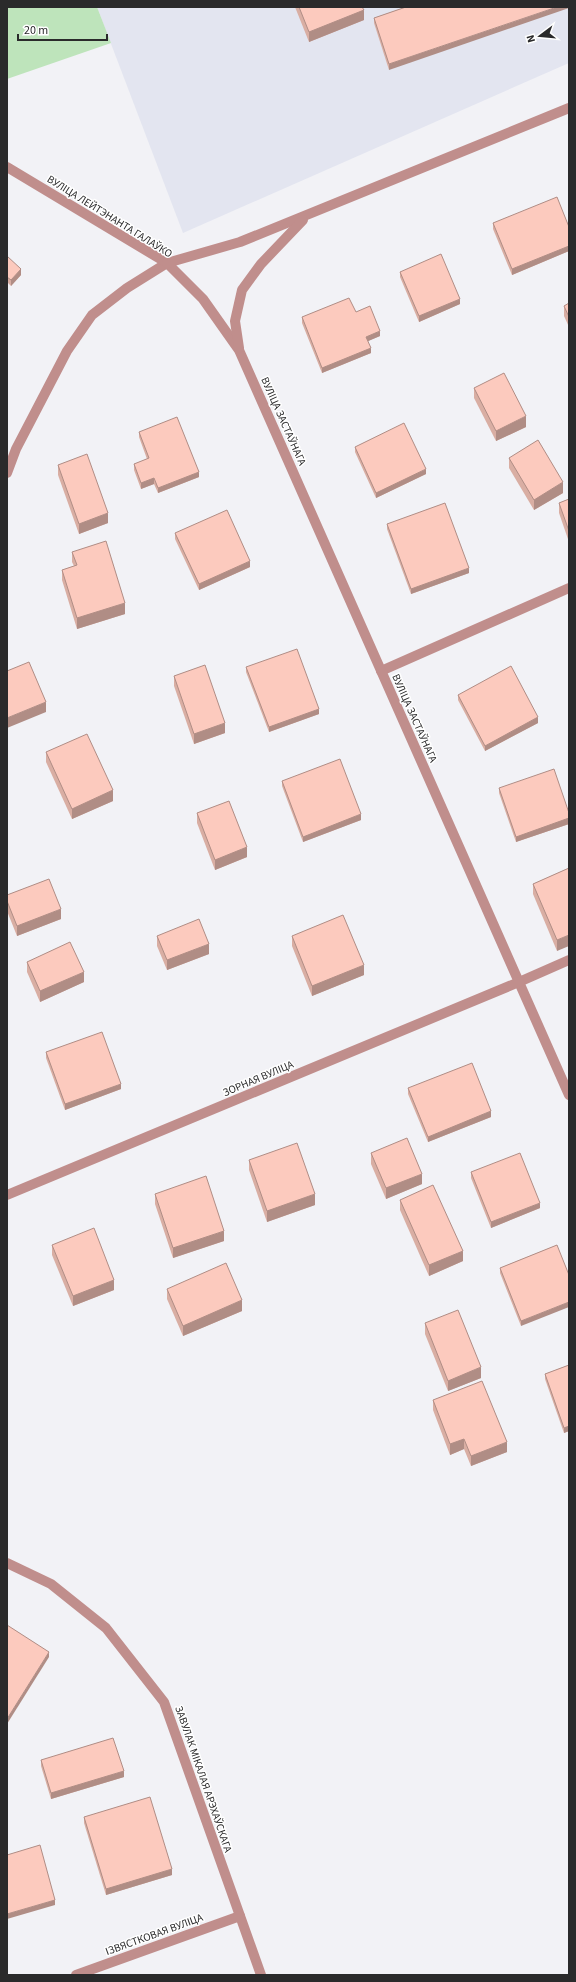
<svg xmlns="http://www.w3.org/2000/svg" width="576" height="1982" font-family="'Source Sans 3',sans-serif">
	<rect width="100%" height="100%" fill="#f2f2f6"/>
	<path fill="#e3e5f0" d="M 97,7 L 569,7 L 569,63 L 183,233 Z"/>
	<path fill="#bee4bb" d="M 7,7 L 97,7 L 111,43 L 7,79 Z"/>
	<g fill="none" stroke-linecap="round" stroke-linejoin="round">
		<g stroke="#c08e8c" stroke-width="10">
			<path d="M 7,473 L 16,449 L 67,351 L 92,315 L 127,288 L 167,263"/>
			<path d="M 381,671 L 569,588"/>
			<path d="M 519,982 L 569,960"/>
		</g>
		<g stroke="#c08e8c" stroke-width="10">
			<path d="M 7,167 L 167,263 L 203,299 L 239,350 L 569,1095"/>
			<path d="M 167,263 L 240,242 L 569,108"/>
			<path d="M 239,348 L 235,321 L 242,290 L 261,264 L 303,220"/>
			<path d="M 7,1195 L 519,982"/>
			<path d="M 7,1563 L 51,1584 L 106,1628 L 164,1702 L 261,1975"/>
			<path d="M 76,1975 L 240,1916"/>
		</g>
	</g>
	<g fill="#d9aea3">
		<path d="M 295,7 L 362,7 L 364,20 L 309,42 Z"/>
		<path d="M 406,7 L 389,70 L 374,23 L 374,18 Z"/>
		<path d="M 493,223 L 569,227 L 569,251 L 512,275 L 493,229 Z"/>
		<path d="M 7,256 L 21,275 L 11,286 L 7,282 Z"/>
		<path d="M 400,272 L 460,304 L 419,322 L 400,277 Z"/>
		<path d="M 569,303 L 569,327 L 564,316 L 564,306 Z"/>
		<path d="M 356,312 L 380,336 L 368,341 L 371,353 L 322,373 L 302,323 L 302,317 Z"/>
		<path d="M 474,388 L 526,427 L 496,441 L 474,398 Z"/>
		<path d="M 139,432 L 199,477 L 158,493 L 154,484 L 141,489 L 134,470 L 134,464 L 147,459 L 139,437 Z"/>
		<path d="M 355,447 L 426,474 L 376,498 L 355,452 Z"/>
		<path d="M 509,458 L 563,493 L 534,510 L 509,468 Z"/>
		<path d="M 58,465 L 108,523 L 79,534 L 58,475 Z"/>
		<path d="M 569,499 L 569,542 L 559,513 L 559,503 Z"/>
		<path d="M 387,524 L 469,573 L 411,594 L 387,529 Z"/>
		<path d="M 175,533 L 250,567 L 199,590 L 175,539 Z"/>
		<path d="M 72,552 L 125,614 L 77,629 L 62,580 L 62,570 L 74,566 L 72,562 Z"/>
		<path d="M 246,667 L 319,714 L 269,732 L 246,672 Z"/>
		<path d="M 174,676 L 225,733 L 194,744 L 174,686 Z"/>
		<path d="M 458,695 L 538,723 L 485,751 L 458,700 Z"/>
		<path d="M 46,752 L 113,801 L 72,819 L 46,762 Z"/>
		<path d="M 282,781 L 361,820 L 303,842 L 282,786 Z"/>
		<path d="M 499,788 L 569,813 L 569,824 L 516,842 L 499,793 Z"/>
		<path d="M 197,813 L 247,857 L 215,870 L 197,823 Z"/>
		<path d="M 569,868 L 557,951 L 533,894 L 533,884 Z"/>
		<path d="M 7,895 L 61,919 L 17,936 L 7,911 Z"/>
		<path d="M 157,936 L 209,954 L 167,970 L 157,946 Z"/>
		<path d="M 292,936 L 364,975 L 312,996 L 292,946 Z"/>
		<path d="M 27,962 L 84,982 L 40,1002 L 27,972 Z"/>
		<path d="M 46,1052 L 121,1089 L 65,1110 L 46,1058 Z"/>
		<path d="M 408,1088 L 491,1117 L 428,1142 L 408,1094 Z"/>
		<path d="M 371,1153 L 422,1184 L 386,1199 L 371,1164 Z"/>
		<path d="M 249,1160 L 315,1205 L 267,1222 L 249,1170 Z"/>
		<path d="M 471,1172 L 540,1208 L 491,1228 L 471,1178 Z"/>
		<path d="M 155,1194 L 224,1241 L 173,1258 L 155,1204 Z"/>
		<path d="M 400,1200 L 463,1261 L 429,1276 L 400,1210 Z"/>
		<path d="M 52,1245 L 114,1290 L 73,1306 L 52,1255 Z"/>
		<path d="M 557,1245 L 521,1326 L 500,1273 L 500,1268 Z"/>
		<path d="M 167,1289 L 242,1311 L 183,1336 L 167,1299 Z"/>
		<path d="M 425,1323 L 481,1378 L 448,1391 L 425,1334 Z"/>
		<path d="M 569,1365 L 569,1431 L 564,1433 L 545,1379 L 545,1374 Z"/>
		<path d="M 433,1400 L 507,1452 L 471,1466 L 464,1449 L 450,1455 L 433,1410 Z"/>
		<path d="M 41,1760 L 124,1777 L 51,1799 L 41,1766 Z"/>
		<path d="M 84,1817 L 172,1875 L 106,1895 L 84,1823 Z"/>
	</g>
	<g fill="#b08d85">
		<path d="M 557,7 L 569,7 L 569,8 L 389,70 L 389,64 Z"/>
		<path d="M 364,10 L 364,20 L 309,42 L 309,32 Z"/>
		<path d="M 569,246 L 569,251 L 512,275 L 512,269 Z"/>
		<path d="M 21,269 L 21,275 L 11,286 L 11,280 Z"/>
		<path d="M 460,299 L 460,304 L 419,322 L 419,316 Z"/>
		<path d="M 380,331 L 380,336 L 366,342 L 366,337 Z"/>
		<path d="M 371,348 L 371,353 L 322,373 L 322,368 Z"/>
		<path d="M 526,416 L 526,427 L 496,441 L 496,431 Z"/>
		<path d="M 426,469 L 426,474 L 376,498 L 376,493 Z"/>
		<path d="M 199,472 L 199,477 L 158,493 L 158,488 Z"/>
		<path d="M 154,478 L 154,484 L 141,489 L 141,483 Z"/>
		<path d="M 563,482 L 563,493 L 534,510 L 534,500 Z"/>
		<path d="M 108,513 L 108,523 L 79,534 L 79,524 Z"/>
		<path d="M 250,561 L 250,567 L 199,590 L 199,584 Z"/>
		<path d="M 469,568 L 469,573 L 411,594 L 411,589 Z"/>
		<path d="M 125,603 L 125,614 L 77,629 L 77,618 Z"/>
		<path d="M 46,702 L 46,712 L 7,728 L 7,718 Z"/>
		<path d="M 319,709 L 319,714 L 269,732 L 269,727 Z"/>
		<path d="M 538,717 L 538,723 L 485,751 L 485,746 Z"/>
		<path d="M 225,723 L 225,733 L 194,744 L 194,734 Z"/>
		<path d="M 113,790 L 113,801 L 72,819 L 72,809 Z"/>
		<path d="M 361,814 L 361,820 L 303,842 L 303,837 Z"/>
		<path d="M 569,818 L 569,824 L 516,842 L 516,837 Z"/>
		<path d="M 247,847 L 247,857 L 215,870 L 215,860 Z"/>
		<path d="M 61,909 L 61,919 L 17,936 L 17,926 Z"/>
		<path d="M 569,935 L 569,946 L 557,951 L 557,940 Z"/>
		<path d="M 209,944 L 209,954 L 167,970 L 167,960 Z"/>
		<path d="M 364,965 L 364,975 L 312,996 L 312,986 Z"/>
		<path d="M 84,972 L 84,982 L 40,1002 L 40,991 Z"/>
		<path d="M 121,1084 L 121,1089 L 65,1110 L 65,1104 Z"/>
		<path d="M 491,1111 L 491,1117 L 428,1142 L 428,1137 Z"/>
		<path d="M 422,1174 L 422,1184 L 386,1199 L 386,1188 Z"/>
		<path d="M 315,1194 L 315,1205 L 267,1222 L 267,1211 Z"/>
		<path d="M 540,1203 L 540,1208 L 491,1228 L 491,1222 Z"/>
		<path d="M 224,1231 L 224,1241 L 173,1258 L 173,1248 Z"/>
		<path d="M 463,1251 L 463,1261 L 429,1276 L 429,1265 Z"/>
		<path d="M 114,1280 L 114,1290 L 73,1306 L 73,1296 Z"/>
		<path d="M 242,1300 L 242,1311 L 183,1336 L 183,1326 Z"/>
		<path d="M 569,1302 L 569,1307 L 521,1326 L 521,1321 Z"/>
		<path d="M 481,1367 L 481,1378 L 448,1391 L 448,1381 Z"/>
		<path d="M 569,1426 L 569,1431 L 564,1433 L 564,1428 Z"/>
		<path d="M 464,1439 L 464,1449 L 450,1455 L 450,1444 Z"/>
		<path d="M 507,1442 L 507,1452 L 471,1466 L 471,1456 Z"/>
		<path d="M 49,1652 L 49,1657 L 7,1724 L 7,1719 Z"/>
		<path d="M 124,1771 L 124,1777 L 51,1799 L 51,1793 Z"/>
		<path d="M 172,1869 L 172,1875 L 106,1895 L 106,1889 Z"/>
		<path d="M 55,1900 L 55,1905 L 7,1919 L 7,1914 Z"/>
	</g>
	<g fill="#fccabe" stroke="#b08d85">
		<path d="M 299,7 L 362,7 L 364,10 L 309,32 Z"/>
		<path d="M 406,7 L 557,7 L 389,64 L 374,18 Z"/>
		<path d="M 557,197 L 569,227 L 569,246 L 512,269 L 493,223 Z"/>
		<path d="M 441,254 L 460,299 L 419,316 L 400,272 Z"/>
		<path d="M 7,256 L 21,269 L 11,280 L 7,277 Z"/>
		<path d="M 349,298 L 356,312 L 370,306 L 380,331 L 366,337 L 371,348 L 322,368 L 302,317 Z"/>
		<path d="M 569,303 L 569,317 L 564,306 Z"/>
		<path d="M 504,373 L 526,416 L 496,431 L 474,388 Z"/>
		<path d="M 177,417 L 199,472 L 158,488 L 154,478 L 141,483 L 134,464 L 149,458 L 139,432 Z"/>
		<path d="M 404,423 L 426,469 L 376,493 L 355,447 Z"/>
		<path d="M 538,440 L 563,482 L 534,500 L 509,458 Z"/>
		<path d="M 87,454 L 108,513 L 79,524 L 58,465 Z"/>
		<path d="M 569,499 L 569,531 L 559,503 Z"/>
		<path d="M 445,503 L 469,568 L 411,589 L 387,524 Z"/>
		<path d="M 227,510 L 250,561 L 199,584 L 175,533 Z"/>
		<path d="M 106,541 L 125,603 L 77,618 L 62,570 L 77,565 L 72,552 Z"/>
		<path d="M 297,649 L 319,709 L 269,727 L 246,667 Z"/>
		<path d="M 29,662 L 46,702 L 7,718 L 7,671 Z"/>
		<path d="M 205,665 L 225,723 L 194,734 L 174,676 Z"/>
		<path d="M 511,666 L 538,717 L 485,746 L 458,695 Z"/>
		<path d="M 87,734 L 113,790 L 72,809 L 46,752 Z"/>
		<path d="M 340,759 L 361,814 L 303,837 L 282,781 Z"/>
		<path d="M 554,769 L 569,813 L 569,818 L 516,837 L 499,788 Z"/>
		<path d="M 229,801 L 247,847 L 215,860 L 197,813 Z"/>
		<path d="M 569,868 L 569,935 L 557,940 L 533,884 Z"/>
		<path d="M 49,879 L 61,909 L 17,926 L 7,901 L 7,895 Z"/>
		<path d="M 343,915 L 364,965 L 312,986 L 292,936 Z"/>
		<path d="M 199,919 L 209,944 L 167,960 L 157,936 Z"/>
		<path d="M 70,942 L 84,972 L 40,991 L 27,962 Z"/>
		<path d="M 102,1032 L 121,1084 L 65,1104 L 46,1052 Z"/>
		<path d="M 472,1063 L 491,1111 L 428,1137 L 408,1088 Z"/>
		<path d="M 407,1138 L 422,1174 L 386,1188 L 371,1153 Z"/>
		<path d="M 297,1143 L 315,1194 L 267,1211 L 249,1160 Z"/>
		<path d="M 520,1153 L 540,1203 L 491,1222 L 471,1172 Z"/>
		<path d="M 206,1176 L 224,1231 L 173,1248 L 155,1194 Z"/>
		<path d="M 433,1185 L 463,1251 L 429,1265 L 400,1200 Z"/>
		<path d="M 94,1228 L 114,1280 L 73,1296 L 52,1245 Z"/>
		<path d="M 557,1245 L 569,1275 L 569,1302 L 521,1321 L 500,1268 Z"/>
		<path d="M 226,1263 L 242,1300 L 183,1326 L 167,1289 Z"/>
		<path d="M 458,1310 L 481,1367 L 448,1381 L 425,1323 Z"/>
		<path d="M 569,1365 L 569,1426 L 564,1428 L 545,1374 Z"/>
		<path d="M 482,1381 L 507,1442 L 471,1456 L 464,1439 L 450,1444 L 433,1400 Z"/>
		<path d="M 7,1625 L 49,1652 L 7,1719 Z"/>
		<path d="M 113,1738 L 124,1771 L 51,1793 L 41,1760 Z"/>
		<path d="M 150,1797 L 172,1869 L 106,1889 L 84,1817 Z"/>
		<path d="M 40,1845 L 55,1900 L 7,1914 L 7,1855 Z"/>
	</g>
	<g text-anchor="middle" stroke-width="3" stroke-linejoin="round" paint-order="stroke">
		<g font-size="11" fill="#2a2a2b" stroke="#fff">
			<text transform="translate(110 216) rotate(32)" y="4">ВУЛІЦА ЛЕЙТЭНАНТА ГАЛАЎКО</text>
			<text transform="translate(284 421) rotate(66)" y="4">ВУЛІЦА ЗАСТАЎНАГА</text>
			<text transform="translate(415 718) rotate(66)" y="4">ВУЛІЦА ЗАСТАЎНАГА</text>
			<text transform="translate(258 1078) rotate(-23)" y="4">ЗОРНАЯ ВУЛІЦА</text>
			<text transform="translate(204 1779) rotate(71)" y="4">ЗАВУЛАК МІКАЛАЯ АРЭХАЎСКАГА</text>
			<text transform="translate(154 1934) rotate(-20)" y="4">ІЗВЯСТКОВАЯ ВУЛІЦА</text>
		</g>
	</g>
	<rect width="576" height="1982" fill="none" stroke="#2a2a2b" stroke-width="16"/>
	<g transform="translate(540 36) rotate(254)" stroke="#ffffff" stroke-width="3" paint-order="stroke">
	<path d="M0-3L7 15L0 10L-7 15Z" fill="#2a2a2b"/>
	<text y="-6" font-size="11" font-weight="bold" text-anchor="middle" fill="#2a2a2b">N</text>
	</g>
	<path d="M18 34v6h89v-6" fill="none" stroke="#2a2a2b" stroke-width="2"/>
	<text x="24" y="34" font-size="12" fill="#2a2a2b" stroke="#ffffff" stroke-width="3" paint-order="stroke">20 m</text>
</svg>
